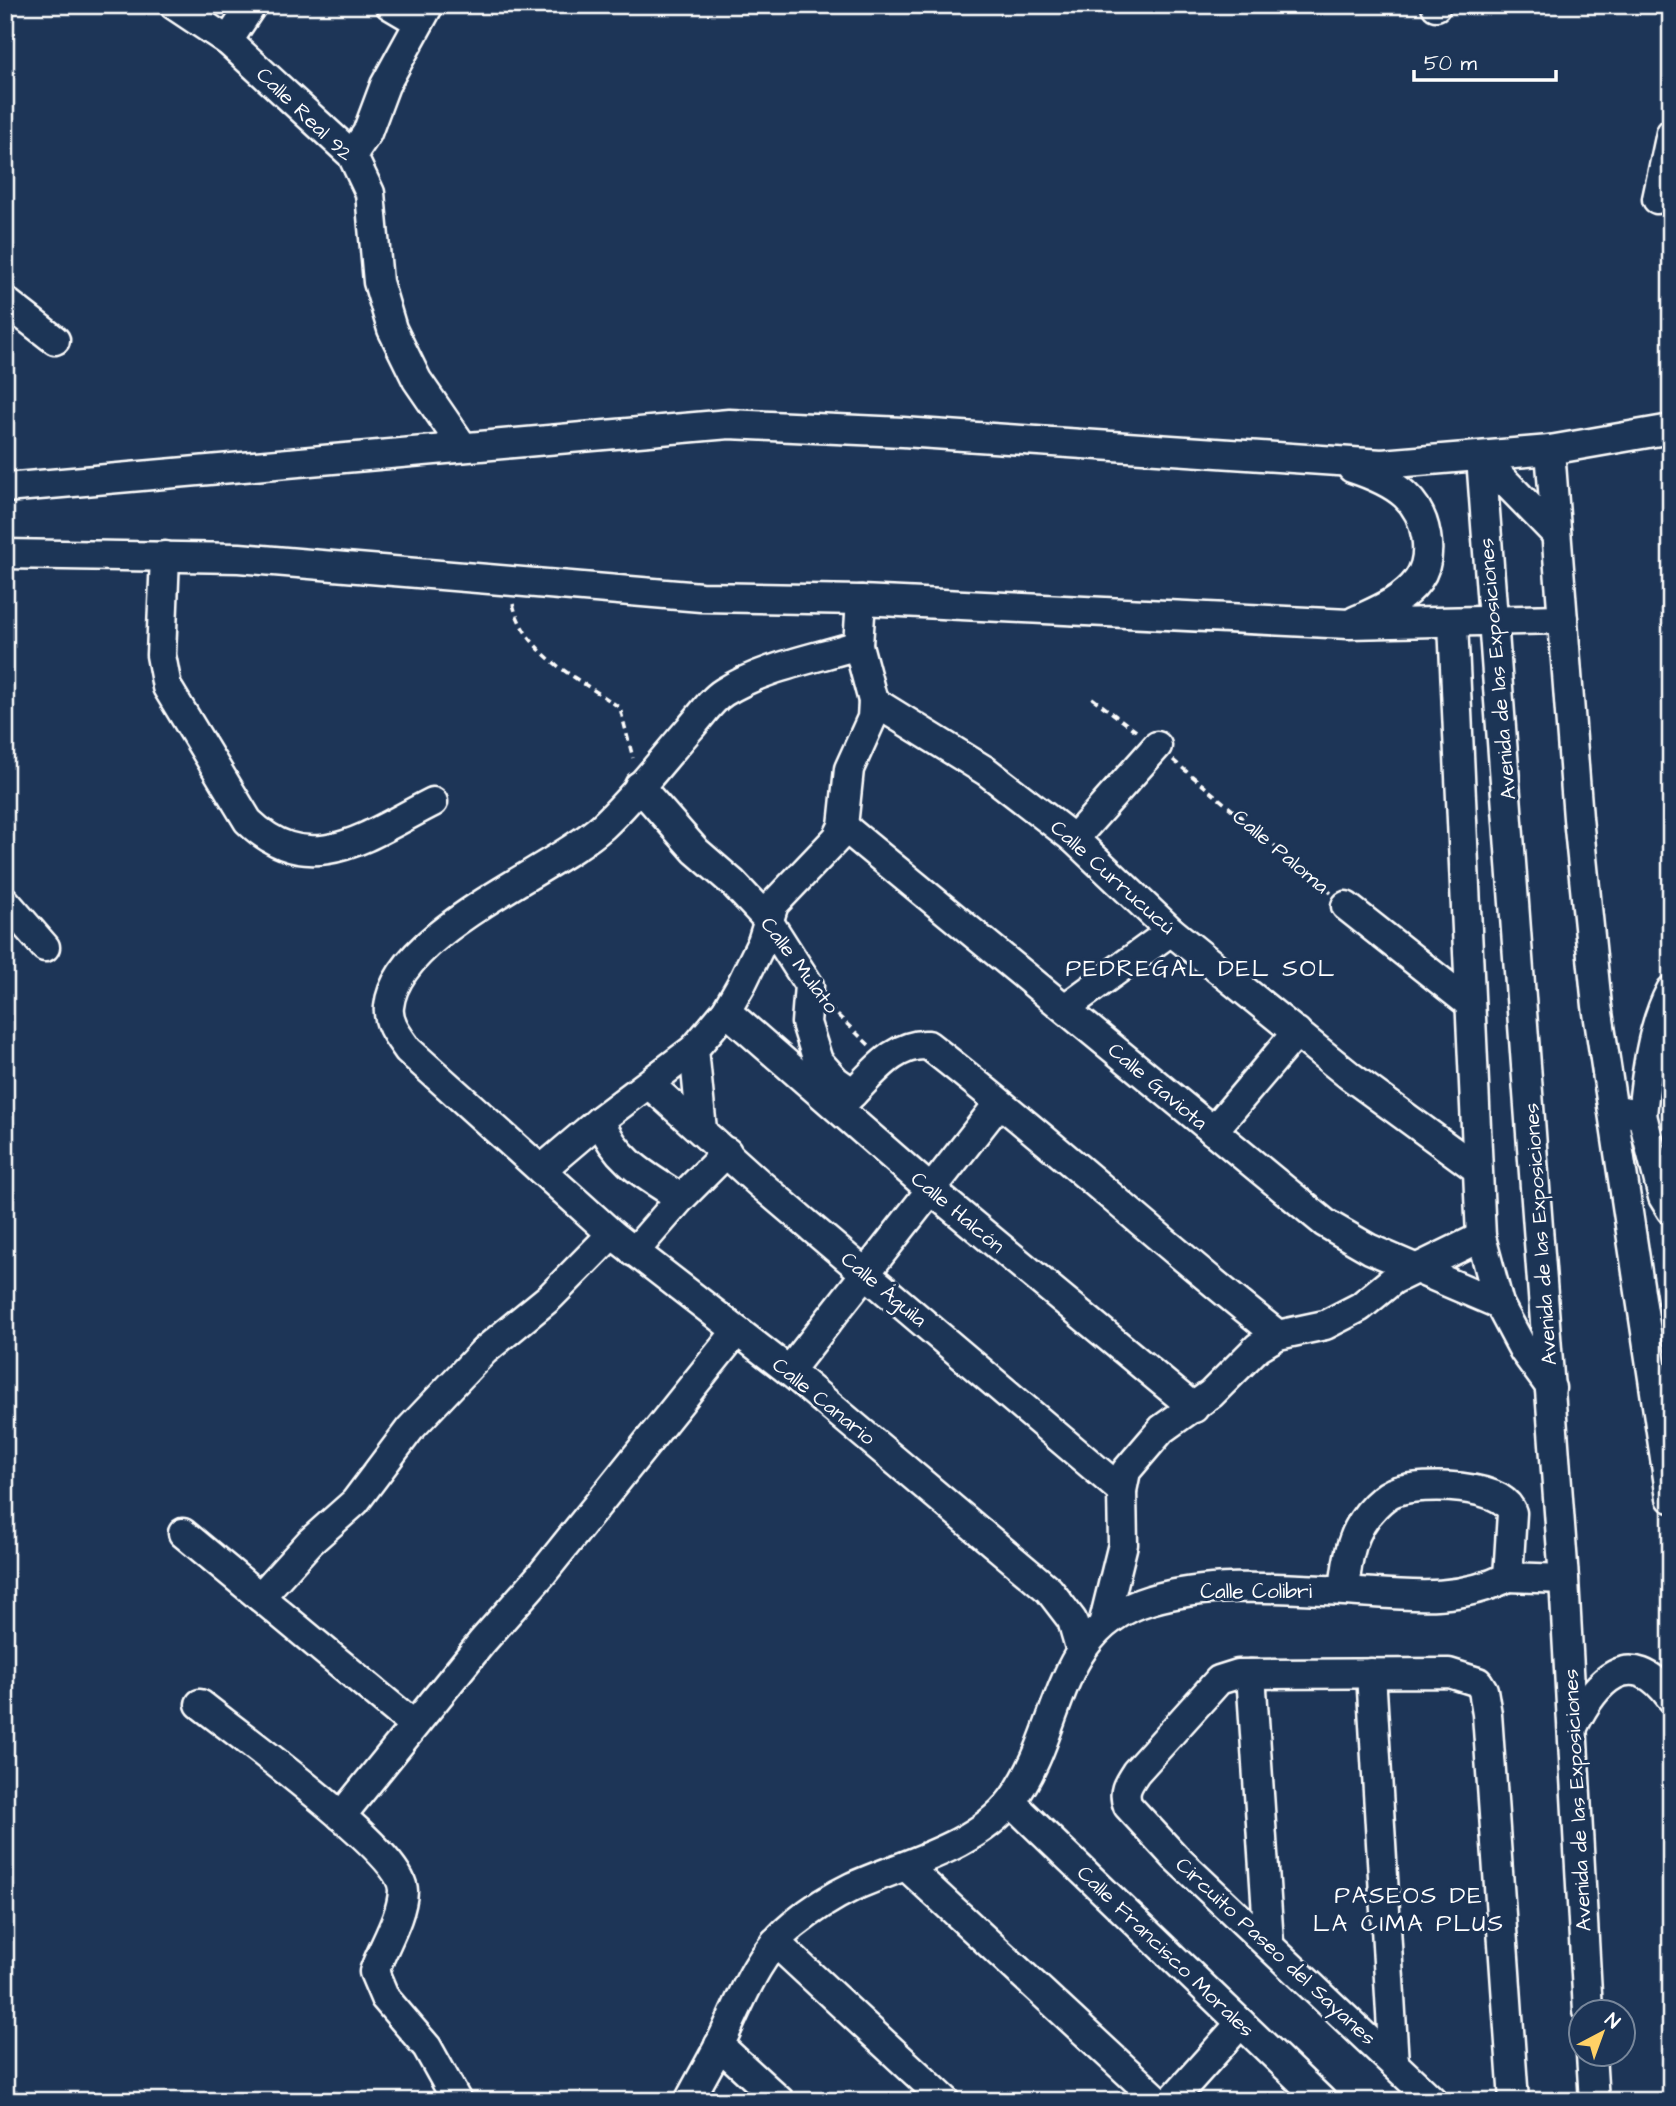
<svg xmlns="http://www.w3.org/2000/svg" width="1676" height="2106" font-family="'Architects Daughter',sans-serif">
	<rect width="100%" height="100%" fill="#1d3557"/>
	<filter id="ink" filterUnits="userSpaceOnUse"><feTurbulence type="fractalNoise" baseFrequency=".0143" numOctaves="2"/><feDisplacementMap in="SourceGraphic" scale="14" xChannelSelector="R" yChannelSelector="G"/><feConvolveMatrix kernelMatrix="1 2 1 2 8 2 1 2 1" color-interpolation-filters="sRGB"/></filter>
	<g filter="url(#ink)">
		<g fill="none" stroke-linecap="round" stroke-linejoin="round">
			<g stroke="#fff" stroke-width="33">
				<g id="minor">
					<path d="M 174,5 L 228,41 L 352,155 L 370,193 L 378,282 L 392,329 L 417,380 L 463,447"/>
					<path d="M 390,5 L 419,22"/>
					<path d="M 1436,6 L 1436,5"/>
					<path d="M 228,41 L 252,5"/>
					<path d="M 352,155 L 367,133 L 385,85 L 429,5"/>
					<path d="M 1657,199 L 1671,133"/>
					<path d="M 5,301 L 55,340"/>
					<path d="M 1550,450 L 1578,818 L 1597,1006 L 1671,1498"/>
					<path d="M 1481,457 L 1564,1579 L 1588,2011"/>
					<path d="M 1481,457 L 1556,534"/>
					<path d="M 1352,468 C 1370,474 1391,482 1405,495 C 1427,515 1435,556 1418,580 C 1403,601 1376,611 1355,621"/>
					<path d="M 5,488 L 729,424 L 903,432 L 1382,464 L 1550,450 L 1671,429"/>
					<path d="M 5,554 L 239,558 L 701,597 L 861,600 L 1349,624 L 1563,619"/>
					<path d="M 165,556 L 161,655 L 167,687 L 248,821 C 311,882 369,834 433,802"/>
					<path d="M 1453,623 L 1481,1237 L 1499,1304 L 1524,1351 L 1551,1388"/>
					<path d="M 858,645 C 813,659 764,667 724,692 C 711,700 701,716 691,727 C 662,760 635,796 603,826 C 552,872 396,932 389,1007 C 387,1023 399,1037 408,1050 L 612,1234 L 789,1371 L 1049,1590 L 1072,1620 L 1081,1651"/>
					<path d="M 873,701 L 986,771 L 1074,839 L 1171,931 L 1350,1076 L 1477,1169"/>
					<path d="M 639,786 L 696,851 L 733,883 L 767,919 L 809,985 L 806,1023 L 818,1061 L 836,1081 L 853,1093 L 840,1106"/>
					<path d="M 843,826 L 1325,1223 L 1370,1249 L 1499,1304"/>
					<path d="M 1074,839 L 1157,746"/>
					<path d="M 5,901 L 45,947"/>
					<path d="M 1346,906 L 1470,1004"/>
					<path d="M 1065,1008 L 1171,931"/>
					<path d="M 726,1011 L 930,1189 L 1194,1408"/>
					<path d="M 694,1049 L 702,1130"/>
					<path d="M 649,1084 L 760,1184 L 1122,1491"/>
					<path d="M 853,1093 C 875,1071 895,1043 928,1045 C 1048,1138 1159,1241 1278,1335"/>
					<path d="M 1613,1109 L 1642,1115 L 1663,1197 L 1671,1210"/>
					<path d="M 1642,1115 C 1646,1075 1652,1025 1671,990"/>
					<path d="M 600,1120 C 616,1161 646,1176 681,1198"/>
					<path d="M 1213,1131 L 1297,1032"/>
					<path d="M 541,1170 L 600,1120 L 694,1049 L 726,1011 L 741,985 L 762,942 L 774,904 L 837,838 L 843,826 L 849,769 L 872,718 L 873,701 L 858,645 L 861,600"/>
					<path d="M 634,1252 L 681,1198 L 727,1152"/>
					<path d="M 789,1371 L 999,1103"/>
					<path d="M 183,1533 L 414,1725"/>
					<path d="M 1508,1577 L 1564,1579"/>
					<path d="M 260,1597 L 310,1542 L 355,1502 L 410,1429 L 484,1351 L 550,1297 L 612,1234"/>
					<path d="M 1104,1621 L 1123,1544 L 1122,1491 L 1126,1471 L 1162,1429 L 1211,1394 L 1258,1347 L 1278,1335 L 1325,1325 L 1360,1307 L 1393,1280 L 1481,1237"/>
					<path d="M 1371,1673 L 1394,2064"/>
					<path d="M 1251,1674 L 1269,1943"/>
					<path d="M 200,1704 C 235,1732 404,1853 403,1891 C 402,1918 382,1948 374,1972 L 385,1998 L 427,2047 L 457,2101"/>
					<path d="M 1573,1727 C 1595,1682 1630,1642 1671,1698"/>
					<path d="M 1011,1802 L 1322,2101"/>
					<path d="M 341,1816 L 482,1642 L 542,1574 L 737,1331"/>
					<path d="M 907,1867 L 1159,2101"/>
					<path d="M 775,1942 L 946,2101"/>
					<path d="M 719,2045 L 780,2101"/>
					<path d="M 1591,2054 L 1594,2101"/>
					<path d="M 689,2101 C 699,2082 710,2063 720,2044 C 740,2003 756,1955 793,1925 C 810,1911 831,1897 852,1887 C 902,1864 975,1848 1012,1800 C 1064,1732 1052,1629 1150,1600 C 1212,1582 1280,1588 1344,1591 C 1400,1594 1455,1604 1508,1577 L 1512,1513 C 1503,1483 1423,1483 1397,1491 C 1389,1493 1381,1500 1375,1506 C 1351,1530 1347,1559 1344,1591"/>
					<path d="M 1171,2101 L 1241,2023"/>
					<path d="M 1433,2101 L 1175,1857 L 1128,1806 C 1122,1792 1128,1784 1136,1772 L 1219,1680 L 1238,1674 L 1449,1673 L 1478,1682 L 1483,1690 L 1487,1714 L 1514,2101"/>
				</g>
			</g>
			<g stroke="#fff" stroke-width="3.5" stroke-dasharray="7 5" stroke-linecap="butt">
				<path d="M 513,604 C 527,658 580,678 620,708 L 633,758"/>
				<path d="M 1092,698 L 1140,734"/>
				<path d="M 1173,760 L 1331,893"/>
				<path d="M 829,1007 L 869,1045"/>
			</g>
			<use href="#minor" stroke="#1d3557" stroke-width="28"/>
		</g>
	</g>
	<g text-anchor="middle" stroke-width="6" stroke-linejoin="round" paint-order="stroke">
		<g font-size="21" fill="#fff" stroke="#1d3557">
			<text transform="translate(305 114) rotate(44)" y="7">Calle Real 92</text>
			<text transform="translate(1497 669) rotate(-95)" y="7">Avenida de las Exposiciones</text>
			<text transform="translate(1281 851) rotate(40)" y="7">Calle Paloma</text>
			<text transform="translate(1113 877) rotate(42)" y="7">Calle Currucucú</text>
			<text transform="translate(800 965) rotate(53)" y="7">Calle Mulato</text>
			<text transform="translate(1158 1086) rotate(40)" y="7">Calle Gaviota</text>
			<text transform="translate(958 1212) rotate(40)" y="7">Calle Halcón</text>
			<text transform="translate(1540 1234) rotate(-94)" y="7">Avenida de las Exposiciones</text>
			<text transform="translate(884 1289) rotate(40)" y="7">Calle Águila</text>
			<text transform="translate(824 1401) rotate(39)" y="7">Calle Canario</text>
			<text x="1256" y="1598">Calle Colibri</text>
			<text transform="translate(1577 1800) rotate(-93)" y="7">Avenida de las Exposiciones</text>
			<text transform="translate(1166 1951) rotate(44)" y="7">Calle Francisco Morales</text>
			<text transform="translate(1276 1951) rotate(43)" y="7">Circuito Paseo del Sayanes</text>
		</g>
		<g font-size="24" letter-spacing="2" fill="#fff" stroke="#1d3557">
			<text x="1201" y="976">PEDREGAL DEL SOL</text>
			<text x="1409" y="1903">PASEOS DE<tspan x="1409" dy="28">LA CIMA PLUS</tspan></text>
		</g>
	</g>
	<rect width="1676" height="2106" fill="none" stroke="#1d3557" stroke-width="28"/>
	<rect x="14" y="14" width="1648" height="2078" fill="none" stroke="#fff" stroke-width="2.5" filter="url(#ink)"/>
	<g transform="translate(1602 2033) rotate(41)"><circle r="33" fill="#1d3557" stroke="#77869a" stroke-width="2"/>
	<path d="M0-5L12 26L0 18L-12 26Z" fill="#ffd166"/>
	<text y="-10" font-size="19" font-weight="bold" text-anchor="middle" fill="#ffffff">N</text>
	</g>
	<path d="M1414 70v10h142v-10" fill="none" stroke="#ffffff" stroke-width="3.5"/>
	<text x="1424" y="70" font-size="21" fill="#ffffff" stroke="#1d3557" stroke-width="5" paint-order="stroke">50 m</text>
</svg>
